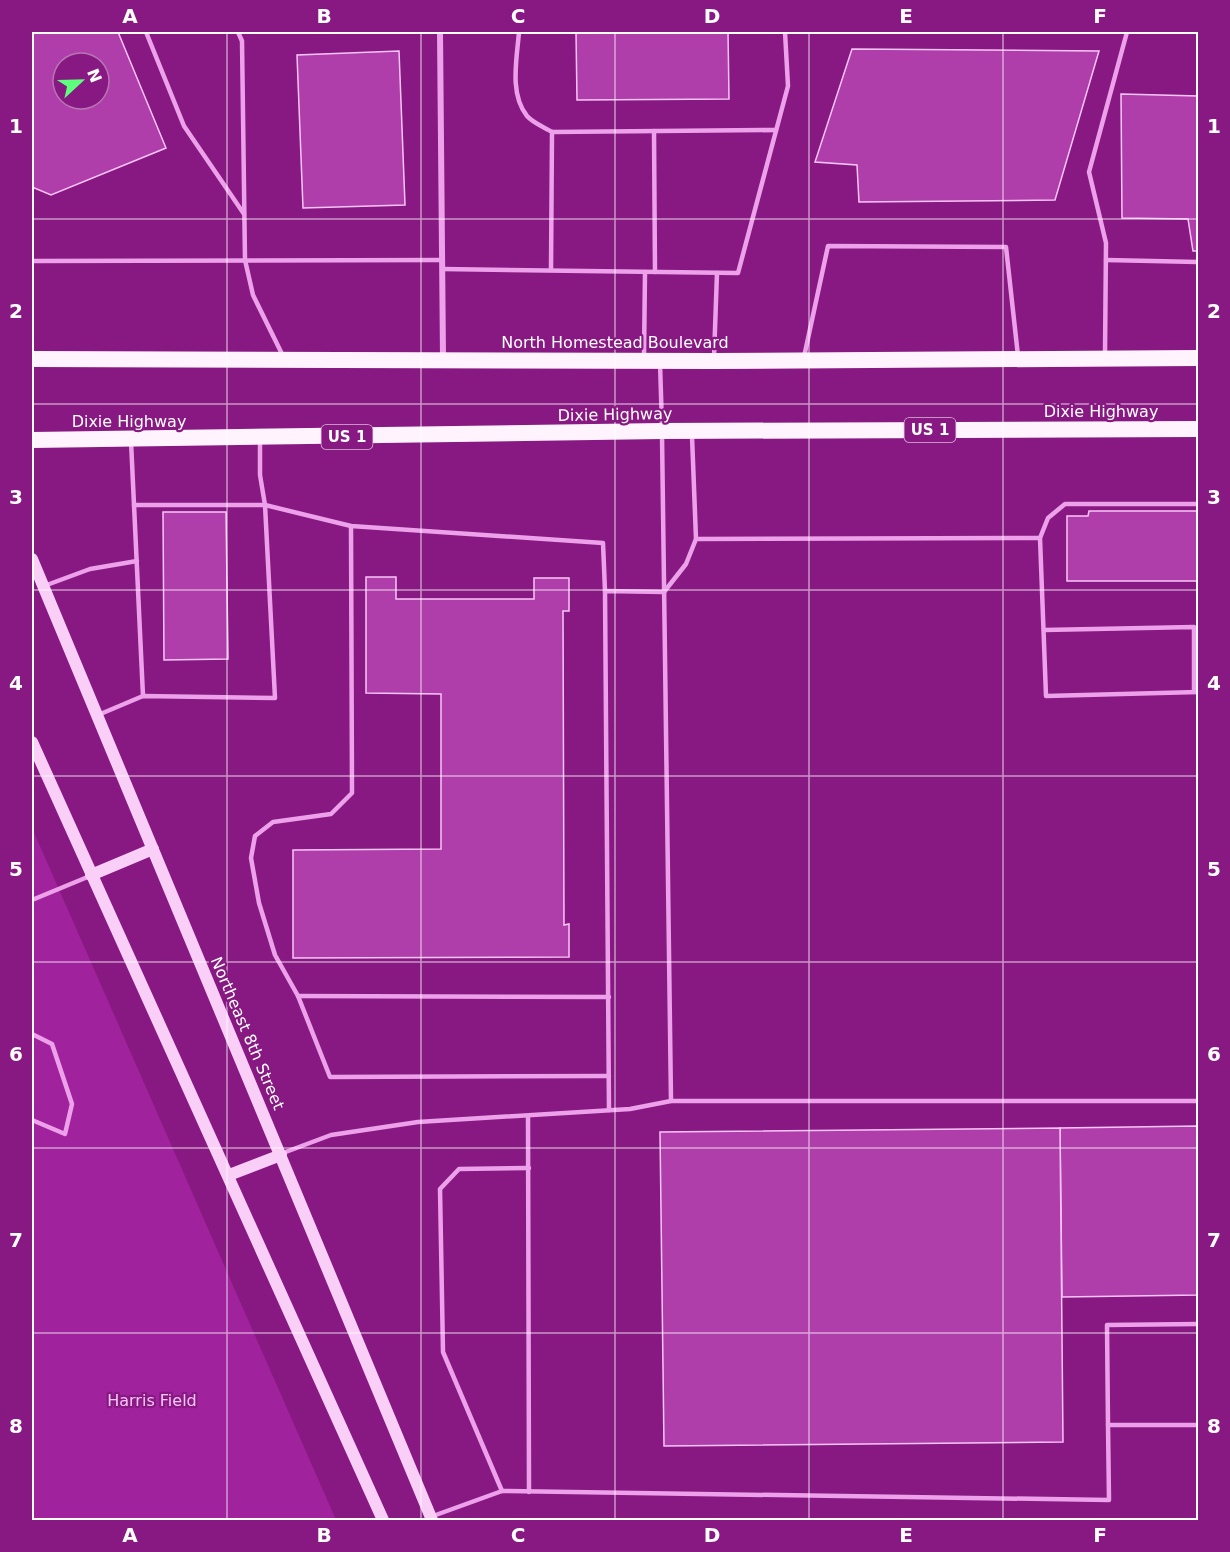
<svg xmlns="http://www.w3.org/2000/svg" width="1230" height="1552" font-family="'DejaVu Sans',sans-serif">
	<rect width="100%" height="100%" fill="#881982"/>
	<path fill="#a1229d" d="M 32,828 L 336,1520 L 32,1520 Z"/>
	<g fill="#af3daa" stroke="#f9c6f8" stroke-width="1.5" fill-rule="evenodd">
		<path d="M 32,32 L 118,32 L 166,148 L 51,195 L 32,187 ZM 63,63 L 99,63 L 99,99 L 63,99 Z"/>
		<path d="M 576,32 L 728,32 L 729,99 L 577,100 Z"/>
		<path d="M 852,49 L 1099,51 L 1055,200 L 859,202 L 857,165 L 815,162 Z"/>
		<path d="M 399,51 L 405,205 L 303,208 L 297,55 Z"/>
		<path d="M 1121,94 L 1198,96 L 1198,251 L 1193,251 L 1188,219 L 1122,218 Z"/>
		<path d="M 1089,511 L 1198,511 L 1197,581 L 1067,581 L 1067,516 L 1088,516 Z"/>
		<path d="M 163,512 L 226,512 L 228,659 L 164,660 Z"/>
		<path d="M 366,577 L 396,577 L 396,599 L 534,599 L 534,578 L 569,578 L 569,611 L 563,611 L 564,925 L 569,924 L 569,957 L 293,958 L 293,850 L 441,849 L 441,694 L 366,693 Z"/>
		<path d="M 1198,1126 L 1198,1295 L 1062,1297 L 1060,1128 Z"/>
		<path d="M 1060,1128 L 1063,1442 L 664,1446 L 660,1132 Z"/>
	</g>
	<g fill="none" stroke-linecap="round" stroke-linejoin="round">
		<g stroke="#eda1ea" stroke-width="4.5">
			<path d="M 146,32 L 184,126 L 244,214"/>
			<path d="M 238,32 L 242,41 L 245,260 L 253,295 L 283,356"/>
			<path d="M 519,32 C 517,58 509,94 527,116 C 533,123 544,127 552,132 L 551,270"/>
			<path d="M 654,131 L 655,272"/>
			<path d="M 552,132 L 776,130"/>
			<path d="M 1106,260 L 1198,262"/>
			<path d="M 32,261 L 442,260"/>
			<path d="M 442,269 L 738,273 L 788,86 L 785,32"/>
			<path d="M 1105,354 L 1106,243 L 1089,172 L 1127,32"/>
			<path d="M 644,356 L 645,272"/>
			<path d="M 714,357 L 717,273"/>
			<path d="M 804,357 L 828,246 L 1006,247 L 1018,356"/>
			<path d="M 660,363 L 662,426"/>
			<path d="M 662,435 L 671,1101"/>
			<path d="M 260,439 L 260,475 L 265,505 L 351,526 L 603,543 L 605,591"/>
			<path d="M 131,441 L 143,696"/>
			<path d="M 1198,504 L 1065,504 L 1048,518 L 1040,538 L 1046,696 L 1198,692"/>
			<path d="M 351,526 L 352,793 L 331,814 L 273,822 L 255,836 L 251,858 L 259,903 L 275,955 L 298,996 L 330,1077 L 609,1076"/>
			<path d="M 696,539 L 1040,538"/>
			<path d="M 44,586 L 90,569 L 137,561"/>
			<path d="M 664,592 L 686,564 L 696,539 L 692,436"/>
			<path d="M 1044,630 L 1194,627 L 1194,692"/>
			<path d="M 98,715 L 143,696 L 275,698 L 265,505 L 134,505"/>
			<path d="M 32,900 L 90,876"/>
			<path d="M 298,996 L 609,997"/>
			<path d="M 32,1034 L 52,1044 L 72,1104 L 65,1134 L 32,1120"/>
			<path d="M 609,1110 L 605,591 L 664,592"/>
			<path d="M 528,1116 L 529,1492"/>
			<path d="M 283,1153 L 331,1135 L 418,1122 L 630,1109 L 671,1101 L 1198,1101"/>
			<path d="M 1108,1425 L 1107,1325 L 1198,1324"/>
			<path d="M 502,1491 L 443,1352 L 440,1189 L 459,1169 L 529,1168"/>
			<path d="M 433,1516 L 502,1491 L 1109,1500 L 1108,1425 L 1198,1425"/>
		</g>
		<path stroke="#eda1ea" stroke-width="6" d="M 440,32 L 443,358"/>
		<g stroke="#f9cef7" stroke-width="12">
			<path d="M 32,559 L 432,1520"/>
			<path d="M 32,742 L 383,1520"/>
			<path d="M 91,875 L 153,849"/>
			<path d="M 229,1175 L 281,1155"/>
		</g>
		<g stroke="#fff3fe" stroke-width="16">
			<path d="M 32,359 L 714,361 L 1198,358"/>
			<path d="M 32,440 L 662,431 L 1198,429"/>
		</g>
	</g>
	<path fill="none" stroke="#fff" stroke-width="1.5" stroke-opacity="0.55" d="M 227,32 L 227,1520M 421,32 L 421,1520M 615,32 L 615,1520M 809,32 L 809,1520M 1003,32 L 1003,1520M 32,219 L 1198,219M 32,404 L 1198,404M 32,590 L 1198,590M 32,776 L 1198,776M 32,962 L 1198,962M 32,1148 L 1198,1148M 32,1333 L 1198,1333"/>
	<g text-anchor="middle" stroke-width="4.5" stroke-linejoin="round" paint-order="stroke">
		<g fill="#881982" stroke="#dbbada" stroke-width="1.5">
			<rect x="904.5" y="418" width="51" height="24" rx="4.5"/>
			<rect x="321.5" y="425" width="51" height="24" rx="4.5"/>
		</g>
		<g font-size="15" font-weight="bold" fill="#fff">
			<text x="930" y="435">US 1</text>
			<text x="347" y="442">US 1</text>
		</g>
		<g font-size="16" fill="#fff" stroke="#881982">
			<text x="615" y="348">North Homestead Boulevard</text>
			<text x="1101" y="417">Dixie Highway</text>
			<text transform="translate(615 414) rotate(-1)" y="6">Dixie Highway</text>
			<text x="129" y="427">Dixie Highway</text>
			<text transform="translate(248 1033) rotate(67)" y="6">Northeast 8th Street</text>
		</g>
		<g font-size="16" fill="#f9c6f8" stroke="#881982">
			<text x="152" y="1406">Harris Field</text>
		</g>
	</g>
	<rect width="1230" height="1552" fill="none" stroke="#881982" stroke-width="66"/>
	<g transform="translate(81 81) rotate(68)"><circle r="28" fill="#881982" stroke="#b875b4" stroke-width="1.5"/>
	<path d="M0-4.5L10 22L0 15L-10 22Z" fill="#5dff7d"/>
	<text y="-9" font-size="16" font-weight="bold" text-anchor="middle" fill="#ffffff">N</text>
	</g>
	<rect x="33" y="33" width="1164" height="1486" fill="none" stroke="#fff" stroke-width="2"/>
	<g font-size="20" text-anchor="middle" font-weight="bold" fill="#fff">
		<text x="130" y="23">A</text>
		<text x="324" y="23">B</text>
		<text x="518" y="23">C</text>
		<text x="712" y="23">D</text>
		<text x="906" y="23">E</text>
		<text x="1100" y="23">F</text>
		<text x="16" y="133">1</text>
		<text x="1214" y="133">1</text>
		<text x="16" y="318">2</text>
		<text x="1214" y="318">2</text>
		<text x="16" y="504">3</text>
		<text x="1214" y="504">3</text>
		<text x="16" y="690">4</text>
		<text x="1214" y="690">4</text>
		<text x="16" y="876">5</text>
		<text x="1214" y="876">5</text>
		<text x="16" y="1061">6</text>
		<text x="1214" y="1061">6</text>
		<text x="16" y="1247">7</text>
		<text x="1214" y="1247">7</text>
		<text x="16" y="1433">8</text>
		<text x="1214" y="1433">8</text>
		<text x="130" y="1542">A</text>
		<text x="324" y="1542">B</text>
		<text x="518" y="1542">C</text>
		<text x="712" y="1542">D</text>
		<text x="906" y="1542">E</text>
		<text x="1100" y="1542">F</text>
	</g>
</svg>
